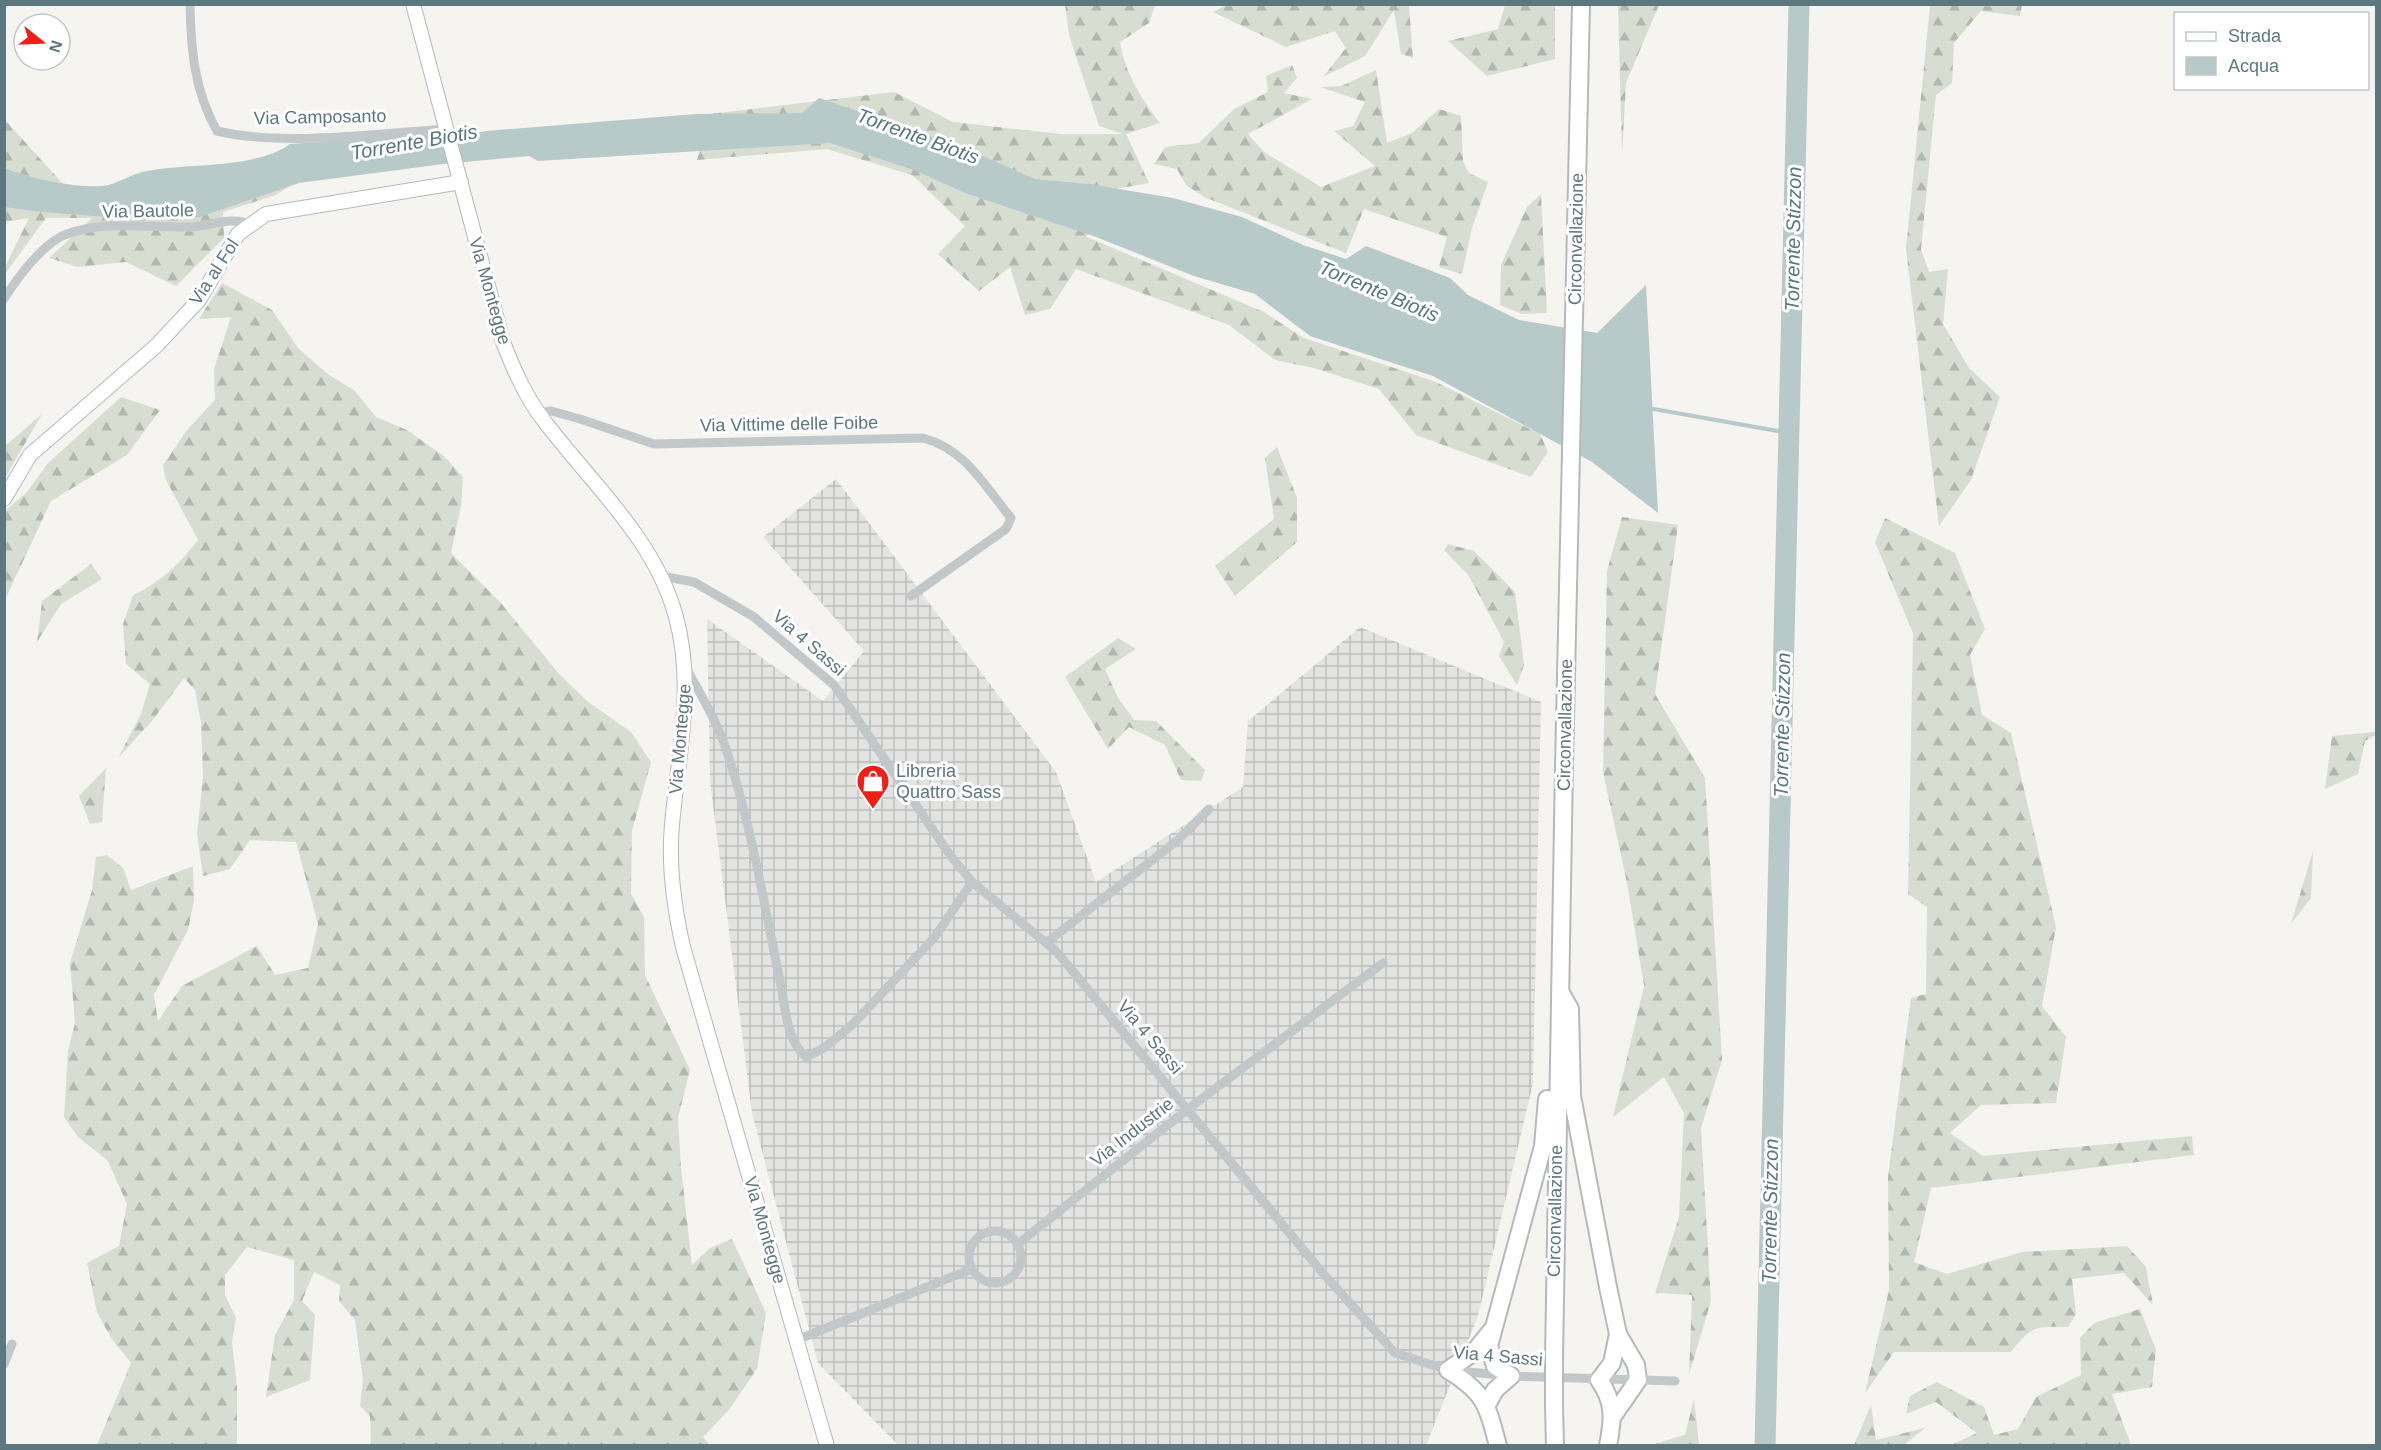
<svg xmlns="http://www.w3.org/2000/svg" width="2381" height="1450" font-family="Arial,sans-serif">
	<defs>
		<pattern id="industrial-grid" width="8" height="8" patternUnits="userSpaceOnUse" patternTransform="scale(1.5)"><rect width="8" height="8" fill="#e3e4e2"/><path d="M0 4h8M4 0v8" fill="none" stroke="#bbbebc"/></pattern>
		<pattern id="forest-firs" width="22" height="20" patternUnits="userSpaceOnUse" patternTransform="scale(1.5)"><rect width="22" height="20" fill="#d8ddd1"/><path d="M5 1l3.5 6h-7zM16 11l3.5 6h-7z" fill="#b2b8af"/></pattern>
	</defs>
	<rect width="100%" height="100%" fill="#f5f4f1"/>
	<path fill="url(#industrial-grid)" d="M 836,479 L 1056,772 L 1096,882 L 1243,787 L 1248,721 L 1360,627 L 1541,702 L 1533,1083 L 1478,1316 L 1426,1445 L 898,1445 L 818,1363 L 752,1113 L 710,781 L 707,619 L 823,701 L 864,651 L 763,537 Z"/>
	<g fill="url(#forest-firs)">
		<path d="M 1228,4 L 1412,5 L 1409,6 L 1413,58 L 1401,54 L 1394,10 L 1365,56 L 1323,77 L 1346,48 L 1335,31 L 1286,47 L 1213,12 Z"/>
		<path d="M 1065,5 L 1155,5 L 1149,23 L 1120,42 C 1124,71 1142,100 1160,123 L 1126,134 L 1149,183 L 1099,192 L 1087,237 L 1264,312 L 1304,338 L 1436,382 L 1540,434 L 1548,452 L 1531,477 L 1416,435 L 1379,389 L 1314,368 L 1275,360 L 1229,325 L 1076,269 L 1050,309 L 1025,315 L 1010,267 L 979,291 L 938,254 L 965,226 L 912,175 L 827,149 L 697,160 L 709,114 L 894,92 L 953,122 L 1061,134 L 1123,134 L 1099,126 L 1069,35 Z"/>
		<path d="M 1505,5 L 1555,5 L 1555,59 L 1487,76 L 1448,41 L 1498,29 Z"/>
		<path d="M 1618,5 L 1659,5 L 1626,83 L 1622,154 Z"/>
		<path d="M 1930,5 L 2022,5 L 2020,16 L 1981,11 L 1954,43 L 1952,83 L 1936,95 L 1921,249 L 1929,272 L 1948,269 L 1943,324 L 1969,368 L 2000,397 L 1971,480 L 1939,526 L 1906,249 Z"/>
		<path d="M 1292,65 L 1297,78 L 1284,93 L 1312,99 L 1248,134 L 1264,152 L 1321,187 L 1375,166 L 1334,131 L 1353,126 L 1365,102 L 1320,87 L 1341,86 L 1376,70 L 1387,143 L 1412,133 L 1439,109 L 1461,116 L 1463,161 L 1469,173 L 1488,182 L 1472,228 L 1462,274 L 1439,267 L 1447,237 L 1364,209 L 1346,253 L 1204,197 L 1186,185 L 1177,169 L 1154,164 L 1165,147 L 1199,143 L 1234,109 L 1268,92 L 1266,76 Z"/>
		<path d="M 4,119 L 65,186 L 114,188 L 304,177 L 276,195 L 223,212 L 224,238 L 176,286 L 126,262 L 78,267 L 49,258 L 92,218 L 46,218 L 5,274 L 5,267 L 29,218 L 5,222 Z"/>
		<path d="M 1541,194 L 1547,313 L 1522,314 L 1500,305 L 1501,265 L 1527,207 Z"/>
		<path d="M 222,283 L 272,310 L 298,348 L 329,375 L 354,390 L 376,417 L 407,430 L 445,457 L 463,477 L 461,506 L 451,553 L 500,602 L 559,674 L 587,701 L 631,732 L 651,762 L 632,831 L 631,894 L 644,917 L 645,975 L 690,1070 L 678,1118 L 681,1167 L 692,1265 L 710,1248 L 732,1239 L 766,1313 L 757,1369 L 728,1411 L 703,1437 L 710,1445 L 371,1445 L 370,1416 L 360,1406 L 363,1380 L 355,1320 L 339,1301 L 340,1285 L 314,1272 L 302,1301 L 315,1315 L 310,1380 L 266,1397 L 275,1335 L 294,1300 L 294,1260 L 247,1247 L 225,1275 L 225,1295 L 236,1318 L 232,1342 L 237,1387 L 237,1445 L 97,1445 L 131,1363 L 111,1338 L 97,1312 L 87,1263 L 119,1246 L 127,1204 L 108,1161 L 78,1137 L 64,1117 L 68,1051 L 75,1023 L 70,963 L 92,890 L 96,857 L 107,855 L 123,868 L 131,890 L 193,866 L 194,900 L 188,930 L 154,995 L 158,1021 L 182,986 L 257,946 L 275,975 L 308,968 L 318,924 L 296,842 L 250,840 L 230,869 L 203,876 L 197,834 L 203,776 L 201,723 L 195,690 L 184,678 L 152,721 L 118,758 L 141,714 L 150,684 L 126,664 L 123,624 L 133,595 C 161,582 179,564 198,540 L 166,480 L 163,465 L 187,430 L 215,400 L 214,369 L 231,317 L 199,319 Z"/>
		<path d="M 121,397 L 160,410 L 127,455 L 51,501 L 5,600 L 6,510 L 27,492 L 48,463 Z"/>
		<path d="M 42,414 L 5,478 L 5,446 Z"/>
		<path d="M 1277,447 L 1297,498 L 1297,542 L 1235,596 L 1215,566 L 1274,519 L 1265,458 Z"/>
		<path d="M 1622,517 L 1678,525 L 1655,694 L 1705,778 L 1722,1060 L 1701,1128 L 1711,1301 L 1689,1375 L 1692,1295 L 1655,1293 L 1679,1217 L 1684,1113 L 1664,1077 L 1613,1117 L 1644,986 L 1627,883 L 1603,772 L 1607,571 Z"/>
		<path d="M 1885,518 L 1955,553 L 1985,629 L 1970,655 L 1982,715 L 2011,733 L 2056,927 L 2042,1006 L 2066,1037 L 2056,1103 L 1981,1105 L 1950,1133 L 1983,1156 L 2192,1136 L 2194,1155 L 1931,1188 L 1914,1262 L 1947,1274 L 2022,1252 L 2127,1246 L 2146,1267 L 2153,1305 L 2124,1273 L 2072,1279 L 2076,1314 L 2068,1327 C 2036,1326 2031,1326 2011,1352 L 1894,1352 L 1865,1393 L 1889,1290 L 1888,1177 L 1911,998 L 1926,994 L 1927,907 L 1908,894 L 1913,633 L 1875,542 Z"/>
		<path d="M 1448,544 L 1474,551 L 1515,592 L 1524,665 L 1517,685 L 1499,656 L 1504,642 L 1469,576 L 1444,550 Z"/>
		<path d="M 91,564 L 102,579 L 61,604 L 37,642 L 42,601 Z"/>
		<path d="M 1118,638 L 1136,649 L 1105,669 L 1118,698 L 1134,720 L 1156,721 L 1205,770 L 1201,781 L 1181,780 L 1165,745 L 1129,727 L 1108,749 L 1065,677 Z"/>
		<path d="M 2376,732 L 2376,735 L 2365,741 L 2358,774 L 2325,789 L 2332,736 Z"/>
		<path d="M 106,768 L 102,822 L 90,824 L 79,796 Z"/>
		<path d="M 2313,851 L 2311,898 L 2291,924 Z"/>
		<path d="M 2140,1309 L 2156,1350 L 2152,1387 L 2112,1394 L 2131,1445 L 1951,1445 L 1977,1433 L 1936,1402 L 1906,1414 L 1910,1396 L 1937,1382 L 1984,1407 L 1994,1435 L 2018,1429 L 2036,1397 L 2081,1375 L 2080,1338 L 2094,1323 Z"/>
		<path d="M 1694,1399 L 1699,1445 L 1651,1445 L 1685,1435 Z"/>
		<path d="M 1871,1405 L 1876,1440 L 1925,1428 L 1904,1445 L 1854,1445 Z"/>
	</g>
	<path fill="#b8c9ca" d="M 819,98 L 962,147 L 1035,179 L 1089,184 L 1173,198 L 1242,217 L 1303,245 L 1346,259 L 1366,246 L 1450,278 L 1468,295 L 1519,320 L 1597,333 L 1646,285 L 1658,513 L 1592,462 L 1433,376 L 1310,336 L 1255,294 L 1194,276 L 1096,237 L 965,193 L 914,170 L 830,143 L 538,161 L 529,156 L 443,164 L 299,183 L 200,217 L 147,220 L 42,212 L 5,207 L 4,168 C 33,179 72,188 103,186 C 117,184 130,175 142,172 C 186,162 254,170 290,144 L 426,135 L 441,139 L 486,131 L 696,114 L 802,113 Z"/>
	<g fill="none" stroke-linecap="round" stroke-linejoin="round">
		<path stroke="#b8c9ca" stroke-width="4" d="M 1648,408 L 1789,433"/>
		<path stroke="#b8c9ca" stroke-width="21" d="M 1765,1446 L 1799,4"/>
		<g stroke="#b1babd" stroke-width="16">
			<g id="secondary">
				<path d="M 413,4 L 503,342 C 514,370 526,398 545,422 C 592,484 655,539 676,617 C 695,687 678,755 672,825 C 668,867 674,907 683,947 L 827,1446"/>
				<path d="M 4,499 L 30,455 L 156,346 L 199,300 L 238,234 L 266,214 L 461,182"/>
			</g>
		</g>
		<g stroke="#b4babb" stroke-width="20">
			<g id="highway">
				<path d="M 1561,993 L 1570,1009 L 1572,1096 L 1608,1287 L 1618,1334 L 1636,1365 L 1638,1380 L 1613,1416"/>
				<path d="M 1491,1331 L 1474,1352 L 1448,1370 C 1485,1393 1487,1404 1498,1446"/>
				<path d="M 1554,1359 L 1564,766 L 1581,4"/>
				<path d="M 1487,1405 L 1495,1390 L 1511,1376 L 1495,1366 L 1489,1346 L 1543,1146 L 1547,1099"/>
				<path d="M 1554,1406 L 1555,1446"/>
				<path d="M 1608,1446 C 1613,1420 1615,1402 1599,1380 L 1612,1363 L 1618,1334"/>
			</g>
		</g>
		<g stroke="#c2c8ca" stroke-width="9">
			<path d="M 190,4 C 191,50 194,90 217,131 C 284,147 378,133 448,129"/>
			<path d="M 4,299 C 17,278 44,242 67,234 C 105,220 151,228 191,227 C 210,226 231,216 249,224"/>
			<path d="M 539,413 L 551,411 L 580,419 L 654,444 L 923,438 C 965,449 984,485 1011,518 L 1006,529 L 911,596"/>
			<path d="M 661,576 L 694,582 L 754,617 L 834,685 L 950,855 L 972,882 L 1056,951 L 1321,1271 L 1395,1353 L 1448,1370 L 1511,1376 L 1675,1381"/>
			<path d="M 685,666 C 700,693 716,720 726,749 C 751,823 764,904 780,981 C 785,1004 786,1041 806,1057 L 824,1048 L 852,1025 L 934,938 L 972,882"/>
			<path d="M 1046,943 L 1178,840 L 1209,809"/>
			<circle cx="995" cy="1257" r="26"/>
			<path d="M 1019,1243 L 1188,1109 L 1383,963"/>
			<path d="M 797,1340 L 971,1269"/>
			<path d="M 4,1364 L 12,1344"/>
		</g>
		<use href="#secondary" stroke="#fff" stroke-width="14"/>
		<use href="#highway" stroke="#fff" stroke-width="16"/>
		<g stroke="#b4babb" stroke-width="20" stroke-linecap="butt">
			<path id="highway-bridge" d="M 1554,1359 L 1554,1406"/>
		</g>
		<use href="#highway-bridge" stroke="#fff" stroke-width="16"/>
	</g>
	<defs>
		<g id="shop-pin" transform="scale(1.725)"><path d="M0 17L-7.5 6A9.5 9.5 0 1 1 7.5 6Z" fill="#f11e15" stroke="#fff"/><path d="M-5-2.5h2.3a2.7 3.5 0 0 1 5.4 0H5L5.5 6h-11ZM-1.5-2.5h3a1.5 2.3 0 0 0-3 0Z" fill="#fff"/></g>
	</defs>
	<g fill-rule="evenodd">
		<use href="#shop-pin" x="873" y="781"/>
	</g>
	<g text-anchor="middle" stroke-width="6" stroke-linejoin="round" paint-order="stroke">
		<g font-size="18" fill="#5d777f" stroke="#fff">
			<text transform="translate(320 117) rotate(-1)" y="6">Via Camposanto</text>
			<text transform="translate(148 211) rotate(-1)" y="6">Via Bautole</text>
			<text transform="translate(1576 239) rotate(-89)" y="6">Circonvallazione</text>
			<text transform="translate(214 272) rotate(-57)" y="6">Via al Fol</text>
			<text transform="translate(490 291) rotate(74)" y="6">Via Montegge</text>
			<text transform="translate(789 424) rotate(-1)" y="6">Via Vittime delle Foibe</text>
			<text transform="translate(809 643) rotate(41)" y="6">Via 4 Sassi</text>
			<text transform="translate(1565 725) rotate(-89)" y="6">Circonvallazione</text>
			<text transform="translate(680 739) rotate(-85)" y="6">Via Montegge</text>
			<text transform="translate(1150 1037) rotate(50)" y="6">Via 4 Sassi</text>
			<text transform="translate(1132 1132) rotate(-38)" y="6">Via Industrie</text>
			<text transform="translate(1555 1211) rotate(-89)" y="6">Circonvallazione</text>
			<text transform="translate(765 1230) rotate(74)" y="6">Via Montegge</text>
			<text transform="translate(1498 1356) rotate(5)" y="6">Via 4 Sassi</text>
		</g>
		<g font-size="18" fill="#5d777f" stroke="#fff" text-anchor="start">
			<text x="896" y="777">Libreria<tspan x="896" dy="21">Quattro Sass</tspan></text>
		</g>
		<g font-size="20" font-style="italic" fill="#58787b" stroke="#fff">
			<text transform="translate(918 136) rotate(20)" y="7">Torrente Biotis</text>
			<text transform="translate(414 142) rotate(-10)" y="7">Torrente Biotis</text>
			<text transform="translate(1793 239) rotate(-89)" y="7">Torrente Stizzon</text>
			<text transform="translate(1379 291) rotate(23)" y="7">Torrente Biotis</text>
			<text transform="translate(1782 725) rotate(-89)" y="7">Torrente Stizzon</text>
			<text transform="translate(1770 1211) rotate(-89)" y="7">Torrente Stizzon</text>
		</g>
	</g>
	<rect width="2381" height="1450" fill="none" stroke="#5d777f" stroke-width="12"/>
	<rect x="2174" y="12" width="195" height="78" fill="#ffffff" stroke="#bec9cc" stroke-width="1.5"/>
	<rect x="2186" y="32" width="30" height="9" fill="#ffffff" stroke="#bec9cc" stroke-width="1.5"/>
	<text x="2228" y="42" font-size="18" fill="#5d777f">Strada</text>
	<rect x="2186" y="57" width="30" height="18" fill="#b8c9ca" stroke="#bec9cc" stroke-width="1.5"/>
	<text x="2228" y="72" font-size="18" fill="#5d777f">Acqua</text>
	<g transform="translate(42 42) rotate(108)"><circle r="28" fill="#ffffff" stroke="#bec9cc" stroke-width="1.5"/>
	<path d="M0-4.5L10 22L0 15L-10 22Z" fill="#f11e15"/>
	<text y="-9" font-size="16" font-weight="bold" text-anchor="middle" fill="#5d777f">N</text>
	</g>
</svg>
